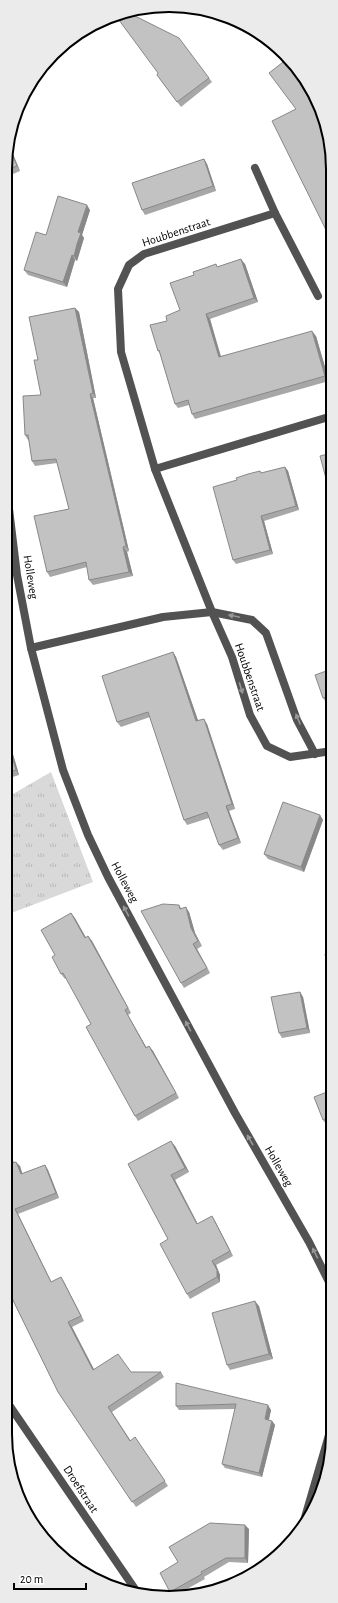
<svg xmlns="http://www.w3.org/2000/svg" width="338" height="1603" font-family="'Alegreya Sans',sans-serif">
	<defs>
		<pattern id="grass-tufts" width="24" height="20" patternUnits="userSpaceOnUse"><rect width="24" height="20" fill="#d9d9d9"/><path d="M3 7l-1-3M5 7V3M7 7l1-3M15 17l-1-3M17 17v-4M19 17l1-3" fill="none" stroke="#b8b8b8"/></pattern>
	</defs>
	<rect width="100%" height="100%" fill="#fff"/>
	<path fill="url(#grass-tufts)" d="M 51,772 L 93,882 L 6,915 L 6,798 Z"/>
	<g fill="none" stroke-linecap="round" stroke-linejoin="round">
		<g stroke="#525252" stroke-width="8">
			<path d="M 255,168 L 275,213 L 318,296"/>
			<path d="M 275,213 L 144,254 L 129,265 L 118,289 L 121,352 L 155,469 L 212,612 L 232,657 L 250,715 L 267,746 L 290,757 L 332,751"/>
			<path d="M 6,448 L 9,509 L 17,575 L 31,648 L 63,770 L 88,835 L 108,877 L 235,1113 L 309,1242 L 332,1288"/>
			<path d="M 155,469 L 332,416"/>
			<path d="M 31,648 L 163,617 L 212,612 L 252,620 L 266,633 L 297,720 L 315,754"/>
			<path d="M 5,1399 L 137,1592"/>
			<path d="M 303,1524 L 329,1435 L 332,1421"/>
		</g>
	</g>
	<g fill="#a7a7a7">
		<path d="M 158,73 L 209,78 L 212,82 L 181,107 L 160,79 Z"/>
		<path d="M 8,142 L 20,171 L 6,177 L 6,148 Z"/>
		<path d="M 204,159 L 207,164 L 216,191 L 145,215 L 142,210 Z"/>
		<path d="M 90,210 L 82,235 L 84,238 L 77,261 L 75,260 L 67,287 L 28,275 L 24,270 L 46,235 Z"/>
		<path d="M 245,264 L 258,302 L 210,319 L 221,356 L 316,336 L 329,381 L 195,419 L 192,414 L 189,405 L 178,408 L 175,404 L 160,354 L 158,351 L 167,321 L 180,310 L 218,267 Z"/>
		<path d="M 75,308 L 79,312 L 96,398 L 93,398 L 129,551 L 127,552 L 133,576 L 93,585 L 89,580 L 87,567 L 50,577 L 47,572 L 69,509 L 57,463 L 35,466 L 32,461 L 29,440 L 28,440 L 25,435 L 41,395 L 38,360 Z"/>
		<path d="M 332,453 L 332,490 L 331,490 L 328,486 Z"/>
		<path d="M 285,467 L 288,471 L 299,510 L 264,521 L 273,554 L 236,564 L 233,560 L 237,480 L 260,471 L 261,473 Z"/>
		<path d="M 173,652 L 176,657 L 198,721 L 207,724 L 235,809 L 229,811 L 241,843 L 223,850 L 219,845 L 209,818 L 187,825 L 184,820 L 150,717 L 121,727 L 117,722 Z"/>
		<path d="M 332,669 L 332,700 L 326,702 L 323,698 Z"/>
		<path d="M 6,730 L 19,775 L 6,779 Z"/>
		<path d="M 320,815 L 323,820 L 304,872 L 268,859 L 264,854 Z"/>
		<path d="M 179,905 L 181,908 L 189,912 L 195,933 L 202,946 L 197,949 L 210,973 L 184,988 L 181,983 Z"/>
		<path d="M 71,913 L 86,938 L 88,936 L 92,941 L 131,1013 L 128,1015 L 146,1047 L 149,1046 L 153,1051 L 179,1098 L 138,1121 L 135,1116 L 91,1024 L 66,978 L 65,979 L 61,974 L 55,955 Z"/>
		<path d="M 300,992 L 303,997 L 310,1033 L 282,1038 L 279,1033 Z"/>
		<path d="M 332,1090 L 328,1124 L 326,1124 L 323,1120 Z"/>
		<path d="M 5,1140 L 14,1163 L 20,1166 L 22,1174 L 45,1165 L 48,1170 L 59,1198 L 18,1214 L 51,1282 L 61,1277 L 64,1282 L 84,1321 L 72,1327 L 94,1370 L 131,1372 L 161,1372 L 164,1377 L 112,1412 L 131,1441 L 135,1437 L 168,1486 L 136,1507 L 58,1392 L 5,1284 Z"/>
		<path d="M 175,1146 L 189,1172 L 175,1180 L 198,1224 L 212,1216 L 215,1221 L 233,1256 L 216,1265 L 220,1275 L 220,1282 L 190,1299 L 187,1294 L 168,1239 L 128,1164 Z"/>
		<path d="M 259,1306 L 273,1359 L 230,1370 L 227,1365 Z"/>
		<path d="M 176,1383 L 271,1410 L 269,1420 L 272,1421 L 275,1425 L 262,1477 L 225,1468 L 222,1464 L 235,1409 L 179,1410 L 176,1406 Z"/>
		<path d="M 249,1529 L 248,1563 L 229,1562 L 204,1577 L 205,1579 L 176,1595 L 173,1596 L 170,1592 Z"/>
	</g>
	<g fill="#888">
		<path d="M 8,142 L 20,171 L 17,166 L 8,144 Z"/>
		<path d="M 204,159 L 207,164 L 216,191 L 213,186 Z"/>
		<path d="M 87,205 L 90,210 L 82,235 L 84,238 L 77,261 L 74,256 L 78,232 Z"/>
		<path d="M 72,255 L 75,260 L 67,287 L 63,282 Z"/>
		<path d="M 241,259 L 245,264 L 258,302 L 254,298 Z"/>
		<path d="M 75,308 L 79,312 L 96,398 L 93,393 Z"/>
		<path d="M 206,314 L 210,319 L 222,362 L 219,357 Z"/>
		<path d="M 312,331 L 316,336 L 329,381 L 325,376 Z"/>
		<path d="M 90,394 L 93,398 L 129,551 L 126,546 Z"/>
		<path d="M 285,467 L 288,471 L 299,510 L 296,506 Z"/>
		<path d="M 261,516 L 264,521 L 273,554 L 270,550 Z"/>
		<path d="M 123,547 L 127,552 L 133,576 L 129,572 Z"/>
		<path d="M 173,652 L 176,657 L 200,726 L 196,721 Z"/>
		<path d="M 204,719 L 207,724 L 235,809 L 232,804 Z"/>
		<path d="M 6,730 L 19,775 L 16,770 L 6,736 Z"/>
		<path d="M 226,806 L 229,811 L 241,843 L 238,838 Z"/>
		<path d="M 320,815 L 323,820 L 304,872 L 301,867 Z"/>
		<path d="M 186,907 L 189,912 L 195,933 L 202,946 L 191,928 Z"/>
		<path d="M 71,913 L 75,918 L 89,943 L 85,938 Z"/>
		<path d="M 88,936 L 92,941 L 131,1013 L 128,1008 Z"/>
		<path d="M 193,944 L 197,949 L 210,973 L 207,968 Z"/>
		<path d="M 300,992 L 303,997 L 310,1033 L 307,1028 Z"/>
		<path d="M 125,1010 L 128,1015 L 149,1052 L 146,1048 Z"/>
		<path d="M 149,1046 L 153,1051 L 179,1098 L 176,1093 Z"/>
		<path d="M 5,1140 L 16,1168 L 12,1163 L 5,1144 Z"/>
		<path d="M 171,1141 L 175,1146 L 189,1172 L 185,1168 Z"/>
		<path d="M 16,1162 L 20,1166 L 24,1179 L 21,1174 Z"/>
		<path d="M 45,1165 L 48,1170 L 59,1198 L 56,1193 Z"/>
		<path d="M 171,1175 L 175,1180 L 200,1229 L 197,1224 Z"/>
		<path d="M 15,1209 L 18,1214 L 54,1287 L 51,1282 Z"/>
		<path d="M 212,1216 L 215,1221 L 233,1256 L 230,1251 Z"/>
		<path d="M 212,1261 L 216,1265 L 220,1275 L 220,1282 L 217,1277 Z"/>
		<path d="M 61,1277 L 64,1282 L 84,1321 L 81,1316 Z"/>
		<path d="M 255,1301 L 259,1306 L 273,1359 L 269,1354 Z"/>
		<path d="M 68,1322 L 72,1327 L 97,1375 L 93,1370 Z"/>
		<path d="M 268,1405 L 271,1410 L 268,1423 L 265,1419 Z"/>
		<path d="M 272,1421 L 275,1425 L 262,1477 L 259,1473 Z"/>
		<path d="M 245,1525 L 249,1529 L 248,1563 L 245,1558 Z"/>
	</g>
	<g fill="#c2c2c2" stroke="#888">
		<path d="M 125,11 L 179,38 L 209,78 L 177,102 L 157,75 L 158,73 L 116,16 Z"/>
		<path d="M 280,50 L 285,53 L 316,97 L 333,158 L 333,244 L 272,121 L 296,109 L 269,73 L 287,59 Z"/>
		<path d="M 8,144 L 17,166 L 6,170 L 6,148 Z"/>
		<path d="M 204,159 L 213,186 L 142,210 L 132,183 Z"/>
		<path d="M 58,196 L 87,205 L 78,232 L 81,233 L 77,244 L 74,256 L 72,255 L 63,282 L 24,270 L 36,232 L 46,235 Z"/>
		<path d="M 241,259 L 254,298 L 206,314 L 219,357 L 312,331 L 325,376 L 192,414 L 188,400 L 175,404 L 159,350 L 158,351 L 150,325 L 167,321 L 166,316 L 180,310 L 170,283 L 194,275 L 193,272 L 205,268 L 216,264 L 217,267 Z"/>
		<path d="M 75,308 L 93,393 L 90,394 L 126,546 L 123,547 L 129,572 L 89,580 L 86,562 L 47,572 L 34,516 L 69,509 L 56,459 L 32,461 L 28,435 L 25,435 L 23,396 L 41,395 L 34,360 L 38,360 L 29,317 Z"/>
		<path d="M 332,453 L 332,485 L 328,486 L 320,456 Z"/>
		<path d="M 285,467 L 296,506 L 261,516 L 270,550 L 233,560 L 213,487 L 237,480 L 236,478 L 248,474 L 260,471 L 261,473 Z"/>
		<path d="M 173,652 L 196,721 L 204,719 L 232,804 L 226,806 L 238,838 L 219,845 L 207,812 L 184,820 L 148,712 L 117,722 L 102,676 Z"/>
		<path d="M 332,669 L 332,695 L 323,698 L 315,675 Z"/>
		<path d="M 6,736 L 16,770 L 6,773 Z"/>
		<path d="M 332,790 L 332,821 L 327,792 Z"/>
		<path d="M 283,802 L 320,815 L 301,867 L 264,854 Z"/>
		<path d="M 163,904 L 179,905 L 180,909 L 186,907 L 191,928 L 198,941 L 193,944 L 207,968 L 181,983 L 141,911 Z"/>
		<path d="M 71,913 L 85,938 L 88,936 L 128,1008 L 125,1010 L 146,1048 L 149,1046 L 176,1093 L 135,1116 L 86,1027 L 91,1024 L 63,973 L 61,974 L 52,957 L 55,955 L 41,930 Z"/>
		<path d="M 332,953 L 332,988 L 325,954 Z"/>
		<path d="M 300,992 L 307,1028 L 279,1033 L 271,997 Z"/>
		<path d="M 332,1090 L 332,1133 L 326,1118 L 323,1120 L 314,1097 Z"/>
		<path d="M 171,1141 L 185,1168 L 171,1175 L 197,1224 L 212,1216 L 230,1251 L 212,1261 L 217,1270 L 217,1277 L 187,1294 L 160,1244 L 168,1239 L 128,1164 Z"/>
		<path d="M 5,1144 L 12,1163 L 16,1162 L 21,1174 L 45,1165 L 56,1193 L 15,1209 L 51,1282 L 61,1277 L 81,1316 L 68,1322 L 93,1370 L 118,1354 L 131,1372 L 161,1372 L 108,1407 L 130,1441 L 135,1437 L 165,1481 L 132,1502 L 58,1392 L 5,1284 Z"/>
		<path d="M 255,1301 L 269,1354 L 227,1365 L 212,1313 Z"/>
		<path d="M 176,1383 L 268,1405 L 265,1419 L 272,1421 L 259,1473 L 222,1464 L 236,1404 L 176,1406 Z"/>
		<path d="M 210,1523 L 245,1525 L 245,1558 L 226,1558 L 201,1572 L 202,1574 L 170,1592 L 160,1573 L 178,1562 L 169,1547 Z"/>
	</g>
	<defs><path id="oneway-solid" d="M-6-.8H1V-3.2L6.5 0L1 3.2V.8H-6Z"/></defs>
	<g fill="#979797">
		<use href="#oneway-solid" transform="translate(234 616) rotate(-168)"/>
		<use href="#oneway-solid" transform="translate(241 688) rotate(73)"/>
		<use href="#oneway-solid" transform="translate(298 719) rotate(-113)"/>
		<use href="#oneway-solid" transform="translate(126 911) rotate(-118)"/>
		<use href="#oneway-solid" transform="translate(188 1026) rotate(-118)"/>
		<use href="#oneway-solid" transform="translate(250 1140) rotate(-120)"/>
		<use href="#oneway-solid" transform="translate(315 1253) rotate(-116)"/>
	</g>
	<g text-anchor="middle" stroke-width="3.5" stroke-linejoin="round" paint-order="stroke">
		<g font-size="12" fill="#000" stroke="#fff">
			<text transform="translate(176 232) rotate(-18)" y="4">Houbbenstraat</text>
			<text transform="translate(31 577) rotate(81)" y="4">Holleweg</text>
			<text transform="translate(250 677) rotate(71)" y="4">Houbbenstraat</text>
			<text transform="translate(125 882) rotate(62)" y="4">Holleweg</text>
			<text transform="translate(279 1166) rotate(60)" y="4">Holleweg</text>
			<text transform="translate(81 1489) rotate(57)" y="4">Droefstraat</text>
		</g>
	</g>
	<path d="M0 0H338V1603H0ZM169 12H169A157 157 0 0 1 326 169V1434A157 157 0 0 1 169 1591H169A157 157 0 0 1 12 1434V169A157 157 0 0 1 169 12Z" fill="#ebebeb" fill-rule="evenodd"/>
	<path fill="none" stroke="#000" stroke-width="2" d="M169 12H169A157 157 0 0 1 326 169V1434A157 157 0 0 1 169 1591H169A157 157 0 0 1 12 1434V169A157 157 0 0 1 169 12Z"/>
	<path d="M14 1583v6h72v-6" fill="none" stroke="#000000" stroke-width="2"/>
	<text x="20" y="1583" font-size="12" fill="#000000" stroke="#ffffff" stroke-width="3" paint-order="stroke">20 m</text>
</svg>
